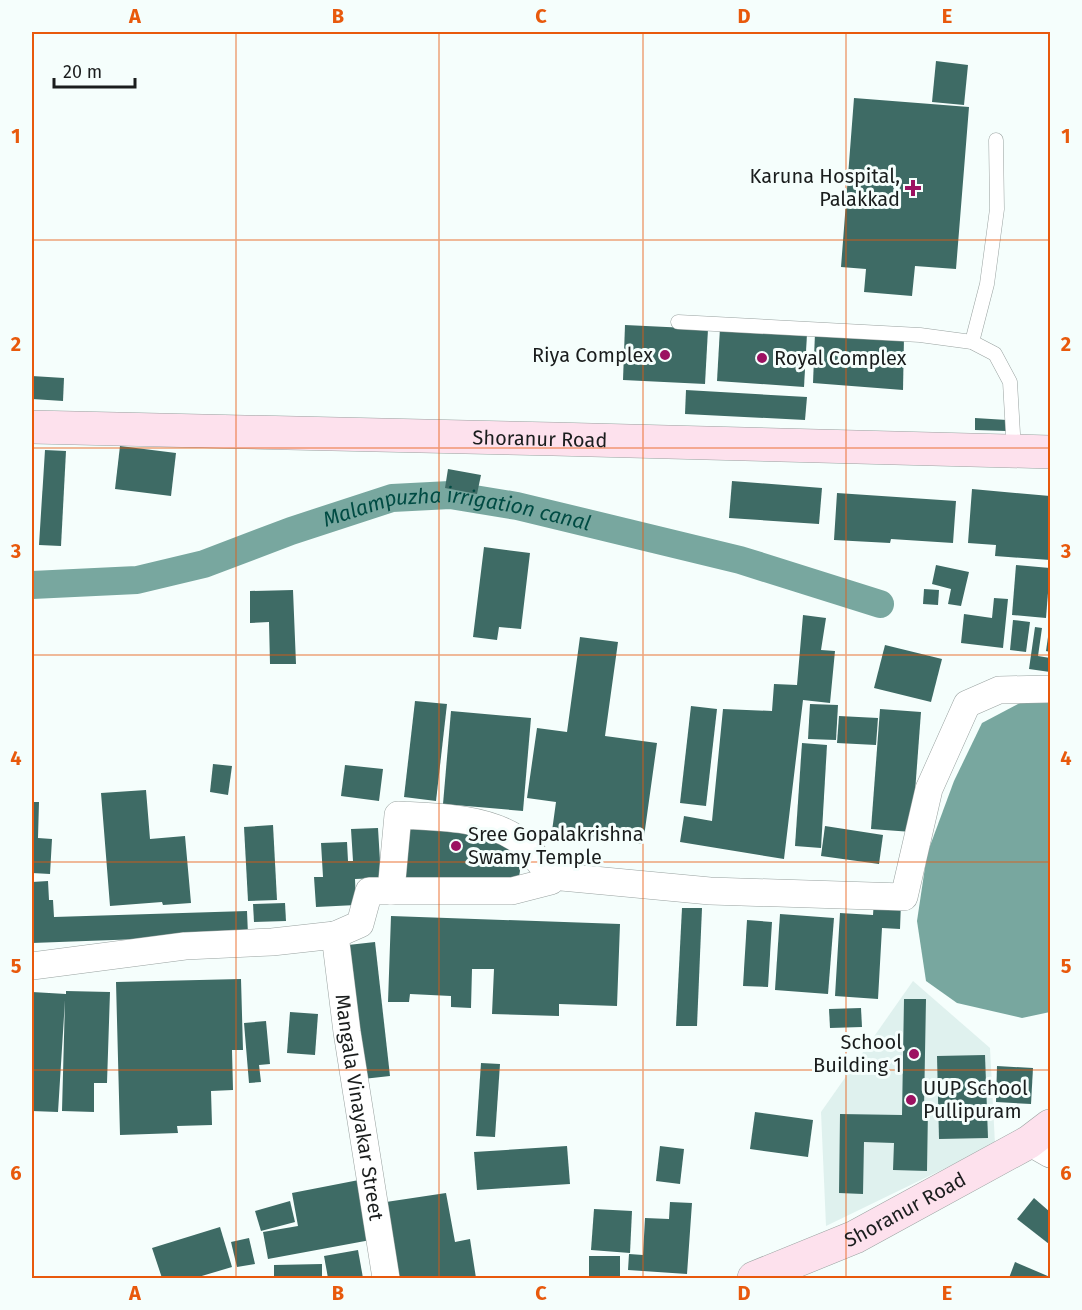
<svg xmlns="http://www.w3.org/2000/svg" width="1082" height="1310" font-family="'Fira Sans',sans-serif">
	<rect width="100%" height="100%" fill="#f5fefc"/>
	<path fill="#dff1ee" d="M 913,981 L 990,1048 L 995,1144 L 826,1226 L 821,1112 Z"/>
	<path fill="#78a79f" d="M 1050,702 L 1050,1012 L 1022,1018 L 957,1003 L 926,981 L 917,921 L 927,854 L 954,781 L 982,723 L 1020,703 Z"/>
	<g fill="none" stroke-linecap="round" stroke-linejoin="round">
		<path stroke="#78a79f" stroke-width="28" id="s1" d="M 32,585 L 137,580 L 204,564 L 291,531 L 392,498 L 450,495 L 517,506 L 740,560 L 880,604"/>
	</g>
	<g fill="#3e6b65">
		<path d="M 936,61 L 968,65 L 964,105 L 932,102 Z"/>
		<path d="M 854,98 L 969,107 L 956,269 L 915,266 L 912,296 L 864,292 L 866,269 L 841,267 Z"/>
		<path d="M 625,325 L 708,329 L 705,384 L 623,380 Z"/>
		<path d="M 720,328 L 807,334 L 804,387 L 717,381 Z"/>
		<path d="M 815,333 L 904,337 L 903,390 L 813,383 Z"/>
		<path d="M 32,376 L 64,378 L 63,401 L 32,399 Z"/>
		<path d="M 686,390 L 807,397 L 805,420 L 685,414 Z"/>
		<path d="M 975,418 L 1007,420 L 1006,431 L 975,430 Z"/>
		<path d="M 120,446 L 176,453 L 171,496 L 115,489 Z"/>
		<path d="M 45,450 L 66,451 L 61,546 L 39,545 Z"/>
		<path d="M 448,469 L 481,475 L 477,494 L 445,488 Z"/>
		<path d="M 732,481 L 822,488 L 819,524 L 729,518 Z"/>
		<path d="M 972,489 L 1050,496 L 1050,560 L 995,556 L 996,545 L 968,543 Z"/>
		<path d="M 837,493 L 956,501 L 953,543 L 891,539 L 890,543 L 834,540 Z"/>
		<path d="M 484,547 L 530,553 L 521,629 L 499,627 L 497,640 L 473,637 Z"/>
		<path d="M 936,565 L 969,572 L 961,606 L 948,604 L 951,589 L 932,584 Z"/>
		<path d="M 1016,565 L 1050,568 L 1046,618 L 1012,615 Z"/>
		<path d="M 924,589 L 939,590 L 938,605 L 923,604 Z"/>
		<path d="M 293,590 L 296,664 L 270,664 L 269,622 L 250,623 L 250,591 Z"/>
		<path d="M 994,598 L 1008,599 L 1003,648 L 961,643 L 964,614 L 992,618 Z"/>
		<path d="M 803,615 L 826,618 L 821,650 L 835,651 L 830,703 L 803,700 L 784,859 L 680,842 L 684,816 L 712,821 L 723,709 L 772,711 L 774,684 L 797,685 Z"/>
		<path d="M 1013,620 L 1030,622 L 1026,652 L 1010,650 Z"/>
		<path d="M 1035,627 L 1042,628 L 1038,656 L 1050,658 L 1050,672 L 1029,669 Z"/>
		<path d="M 1049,630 L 1050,630 L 1050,652 L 1046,651 Z"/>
		<path d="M 580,637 L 618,642 L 605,736 L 657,743 L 643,844 L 552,831 L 556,802 L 527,798 L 537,728 L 567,732 Z"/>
		<path d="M 885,645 L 942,659 L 931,702 L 874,688 Z"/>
		<path d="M 415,701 L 447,704 L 436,801 L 404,797 Z"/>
		<path d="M 810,704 L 838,705 L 836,740 L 808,739 Z"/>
		<path d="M 691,706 L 717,709 L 706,806 L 680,803 Z"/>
		<path d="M 880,709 L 921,712 L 912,832 L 871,829 Z"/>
		<path d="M 451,711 L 531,718 L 523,811 L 443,804 Z"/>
		<path d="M 839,716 L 878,718 L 876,745 L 837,743 Z"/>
		<path d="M 802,743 L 827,745 L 821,848 L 795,846 Z"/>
		<path d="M 213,764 L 232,766 L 228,795 L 210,792 Z"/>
		<path d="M 345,765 L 383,769 L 379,801 L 341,796 Z"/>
		<path d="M 146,790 L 150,839 L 185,836 L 191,903 L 163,905 L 162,902 L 110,906 L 101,793 Z"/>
		<path d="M 32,802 L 39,802 L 38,838 L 52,839 L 50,874 L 32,873 Z"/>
		<path d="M 273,825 L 277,900 L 248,901 L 244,827 Z"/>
		<path d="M 407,826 L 494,835 L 522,858 L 519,877 L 399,880 Z"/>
		<path d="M 825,826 L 883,835 L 879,864 L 821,856 Z"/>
		<path d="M 378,828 L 381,878 L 355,879 L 356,905 L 316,907 L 314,877 L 323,877 L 321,843 L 347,842 L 348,861 L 353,861 L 351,829 Z"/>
		<path d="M 48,881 L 49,900 L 53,900 L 54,917 L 247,911 L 248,935 L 32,943 L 32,882 Z"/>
		<path d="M 874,900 L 901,902 L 900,929 L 882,928 L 878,999 L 835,996 L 840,913 L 873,915 Z"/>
		<path d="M 285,903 L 286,921 L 254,922 L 253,904 Z"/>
		<path d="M 682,908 L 702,908 L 697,1026 L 676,1026 Z"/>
		<path d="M 780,914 L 834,918 L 828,994 L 775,990 Z"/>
		<path d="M 391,916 L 620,924 L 617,1006 L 559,1004 L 559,1016 L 492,1014 L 494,969 L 472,969 L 471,1008 L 451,1007 L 451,996 L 410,994 L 409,1002 L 388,1002 Z"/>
		<path d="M 747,920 L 772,922 L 768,987 L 743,986 Z"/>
		<path d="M 375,942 L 390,1076 L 363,1079 L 348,945 Z"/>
		<path d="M 241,979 L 243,1050 L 232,1050 L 233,1090 L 211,1091 L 212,1125 L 177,1126 L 178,1133 L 120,1135 L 116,982 Z"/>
		<path d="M 66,991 L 110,992 L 107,1083 L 94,1083 L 94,1112 L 62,1111 L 65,1000 L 58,1112 L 32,1111 L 32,992 L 66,994 Z"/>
		<path d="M 904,999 L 926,999 L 924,1108 L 928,1108 L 927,1171 L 893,1170 L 894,1143 L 864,1142 L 863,1194 L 839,1193 L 840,1114 L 902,1115 Z"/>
		<path d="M 861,1008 L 862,1027 L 830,1028 L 829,1009 Z"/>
		<path d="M 290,1012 L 318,1014 L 315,1055 L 287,1053 Z"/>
		<path d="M 266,1021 L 270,1064 L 259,1065 L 261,1082 L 249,1083 L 244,1023 Z"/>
		<path d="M 985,1055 L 988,1138 L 939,1139 L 937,1056 Z"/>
		<path d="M 481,1063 L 500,1064 L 495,1137 L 476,1136 Z"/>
		<path d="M 997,1066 L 1033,1068 L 1031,1104 L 996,1102 Z"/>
		<path d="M 755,1112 L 813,1120 L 808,1157 L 750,1149 Z"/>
		<path d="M 567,1146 L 570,1184 L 477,1190 L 474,1152 Z"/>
		<path d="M 660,1146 L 684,1149 L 680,1184 L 656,1181 Z"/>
		<path d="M 364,1179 L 376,1239 L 268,1259 L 263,1232 L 298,1226 L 292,1193 Z"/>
		<path d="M 446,1193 L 455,1242 L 470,1239 L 476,1278 L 399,1278 L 386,1202 Z"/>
		<path d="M 1034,1198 L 1050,1212 L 1050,1242 L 1049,1244 L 1017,1219 Z"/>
		<path d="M 290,1201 L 295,1222 L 261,1231 L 255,1211 Z"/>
		<path d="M 670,1202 L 692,1203 L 687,1274 L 628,1270 L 629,1254 L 643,1255 L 645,1218 L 669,1219 Z"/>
		<path d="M 594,1209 L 632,1211 L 630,1253 L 591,1250 Z"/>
		<path d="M 220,1227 L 232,1267 L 195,1278 L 162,1278 L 152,1248 Z"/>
		<path d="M 249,1238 L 255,1264 L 237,1267 L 231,1242 Z"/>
		<path d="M 358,1250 L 363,1278 L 328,1278 L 324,1256 Z"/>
		<rect x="589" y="1256" width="31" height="22"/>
		<path d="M 1015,1262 L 1050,1277 L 1050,1278 L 1009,1278 Z"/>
		<path d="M 322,1264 L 322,1278 L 274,1278 L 274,1265 Z"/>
	</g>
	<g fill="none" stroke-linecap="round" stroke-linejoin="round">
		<g stroke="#99a2a0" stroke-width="15">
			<g id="service">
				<path d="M 678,322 L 920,335 L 972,342 L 995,354 L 1010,382 L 1014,451"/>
				<path d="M 972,342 L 987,284 L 997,209 L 996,140"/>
			</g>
		</g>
		<g stroke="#99a2a0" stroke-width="28">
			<g id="minor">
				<path d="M 391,891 L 398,815 C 437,817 483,817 516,838 C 528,845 541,865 551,876"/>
				<path id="s2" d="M 335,935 L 347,1032 L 386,1278"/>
				<path d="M 32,966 L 185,946 L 272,942 L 335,935 L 360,924 L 369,891 L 512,891 L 551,881 L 551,876 L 710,891 L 904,897 L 929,789 L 967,704 L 999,690 L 1050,689"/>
				<path d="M 1029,1142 L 1050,1154"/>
			</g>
		</g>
		<g stroke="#99a2a0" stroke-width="34">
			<g id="secondary">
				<path id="s3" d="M 32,427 C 371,435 711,442 1050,452"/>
				<path id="s4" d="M 754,1278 L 855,1237 L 1029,1142 L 1050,1126"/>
			</g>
		</g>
		<use href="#service" stroke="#fff" stroke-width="14"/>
		<use href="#minor" stroke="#fff" stroke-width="27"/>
		<use href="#secondary" stroke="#fde1ed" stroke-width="33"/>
	</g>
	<path fill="none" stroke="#e8590c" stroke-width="1.5" stroke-opacity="0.55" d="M 236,32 L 236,1278M 439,32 L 439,1278M 643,32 L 643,1278M 846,32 L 846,1278M 32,240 L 1050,240M 32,448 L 1050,448M 32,655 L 1050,655M 32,862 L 1050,862M 32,1070 L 1050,1070"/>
	<g fill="#9c1161" stroke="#f5fefc" stroke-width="2">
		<path d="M910 179h6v6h6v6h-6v6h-6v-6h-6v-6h6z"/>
		<circle cx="665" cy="355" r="6"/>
		<circle cx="762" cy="358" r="6"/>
		<circle cx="456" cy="846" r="6"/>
		<circle cx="914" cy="1054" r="6"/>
		<circle cx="911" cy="1100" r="6"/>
	</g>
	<g text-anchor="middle" stroke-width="6" stroke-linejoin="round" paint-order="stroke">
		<g font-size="20" fill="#1a1d1d" stroke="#f5fefc" text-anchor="end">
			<text x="900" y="183">Karuna Hospital,<tspan x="900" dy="23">Palakkad</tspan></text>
			<text x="653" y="362">Riya Complex</text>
			<text x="774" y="365" text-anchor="start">Royal Complex</text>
			<text x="468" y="841" text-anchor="start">Sree Gopalakrishna<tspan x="468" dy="23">Swamy Temple</tspan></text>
			<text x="902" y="1049">School<tspan x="902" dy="23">Building 1</tspan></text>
			<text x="923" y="1095" text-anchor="start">UUP School<tspan x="923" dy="23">Pullipuram</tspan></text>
		</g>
		<g font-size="20" fill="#1a1d1d" stroke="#f5fefc">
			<text dy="7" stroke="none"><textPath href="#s3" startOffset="508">Shoranur Road</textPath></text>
			<text dy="7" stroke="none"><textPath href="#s2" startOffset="174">Mangala Vinayakar Street</textPath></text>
			<text dy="7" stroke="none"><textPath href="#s4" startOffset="166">Shoranur Road</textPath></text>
		</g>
		<g font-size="21" font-style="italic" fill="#004b43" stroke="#f5fefc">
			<text dy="7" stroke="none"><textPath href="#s1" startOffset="438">Malampuzha irrigation canal</textPath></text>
		</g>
	</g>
	<rect width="1082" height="1310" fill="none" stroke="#f5fefc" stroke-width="66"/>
	<path d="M54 78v9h81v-9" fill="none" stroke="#1a1d1d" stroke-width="3"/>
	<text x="63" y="78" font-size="18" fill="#1a1d1d" stroke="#f5fefc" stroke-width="4.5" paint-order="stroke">20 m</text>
	<rect x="33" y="33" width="1016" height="1244" fill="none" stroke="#e8590c" stroke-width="2"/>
	<g font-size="20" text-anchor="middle" font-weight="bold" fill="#e8590c">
		<text x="135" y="23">A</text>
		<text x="338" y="23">B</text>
		<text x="541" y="23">C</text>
		<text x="744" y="23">D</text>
		<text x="947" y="23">E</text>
		<text x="16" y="143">1</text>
		<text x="1066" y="143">1</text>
		<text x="16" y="351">2</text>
		<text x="1066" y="351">2</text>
		<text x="16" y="558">3</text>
		<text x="1066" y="558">3</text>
		<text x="16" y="765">4</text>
		<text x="1066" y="765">4</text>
		<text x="16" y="973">5</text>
		<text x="1066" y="973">5</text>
		<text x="16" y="1180">6</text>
		<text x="1066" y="1180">6</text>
		<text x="135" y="1300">A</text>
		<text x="338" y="1300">B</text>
		<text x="541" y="1300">C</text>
		<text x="744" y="1300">D</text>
		<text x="947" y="1300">E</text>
	</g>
</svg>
